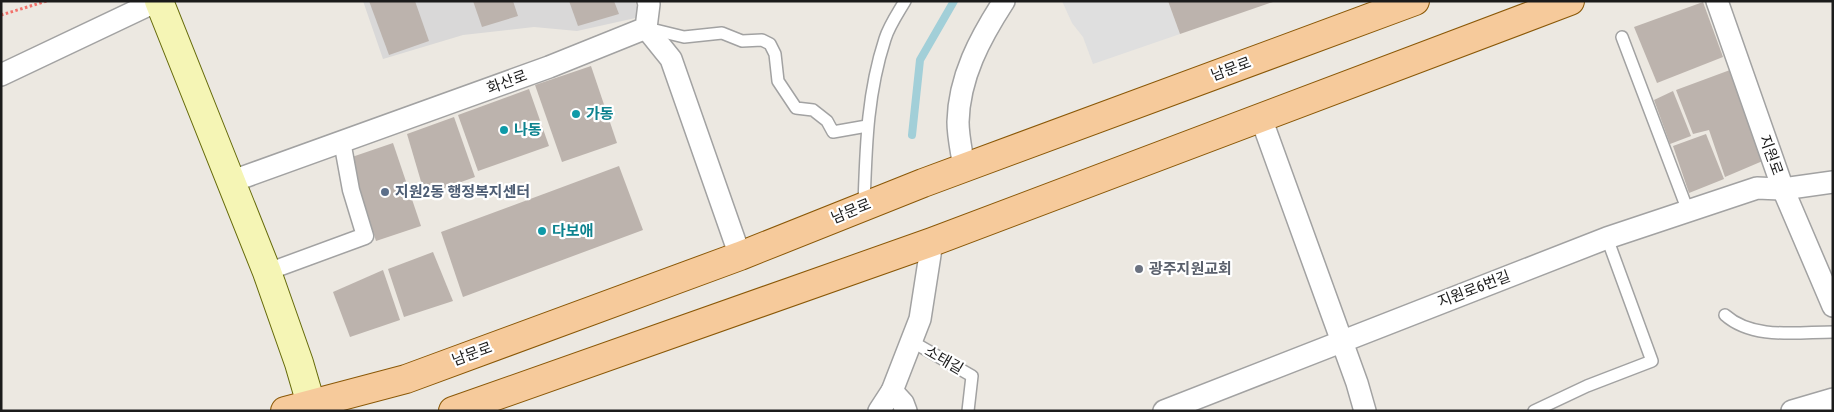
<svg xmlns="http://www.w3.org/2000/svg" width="1834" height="412" font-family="'Roboto Condensed','Noto Sans KR',sans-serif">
	<rect width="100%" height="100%" fill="#ece8e1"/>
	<path fill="#d9d8d8" d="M 363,1 L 635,1 L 640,17 L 577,31 L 534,27 L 463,35 L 383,59 Z"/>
	<path fill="#dfdfdf" d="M 1062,1 L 1168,1 L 1180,34 L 1093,64 L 1083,37 L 1072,23 Z"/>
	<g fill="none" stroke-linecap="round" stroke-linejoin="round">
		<path stroke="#a2cfd8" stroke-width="8" d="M 912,135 L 920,60 L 954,1"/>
	</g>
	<g fill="#bcb3ad">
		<path d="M 369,1 L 415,1 L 429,41 L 389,55 Z"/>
		<path d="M 473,1 L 513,1 L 518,16 L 482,27 Z"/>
		<path d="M 569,1 L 614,1 L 619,14 L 578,26 Z"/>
		<path d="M 1168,1 L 1273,1 L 1273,2 L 1180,34 Z"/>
		<path d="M 1703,2 L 1723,57 L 1657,83 L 1634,27 Z"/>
		<path d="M 591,66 L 617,143 L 562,162 L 535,85 Z"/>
		<path d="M 1730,70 L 1765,160 L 1725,177 L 1709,130 L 1693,134 L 1676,90 Z"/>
		<path d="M 529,89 L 549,146 L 478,171 L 458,115 Z"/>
		<path d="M 1673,91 L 1691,136 L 1670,144 L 1654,100 Z"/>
		<path d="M 454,117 L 475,177 L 425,195 L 407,134 Z"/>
		<path d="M 1706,134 L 1724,179 L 1689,193 L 1673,146 Z"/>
		<path d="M 393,143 L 421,226 L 376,241 L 349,158 Z"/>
		<path d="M 619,166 L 643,230 L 463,297 L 441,232 Z"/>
		<path d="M 433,252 L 453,301 L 404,317 L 388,269 Z"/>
		<path d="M 383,270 L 400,320 L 350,337 L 333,292 Z"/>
	</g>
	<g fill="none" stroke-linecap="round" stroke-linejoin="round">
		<g stroke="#a2a2a2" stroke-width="14">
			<g id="service">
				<path d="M 647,28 L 684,37 L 722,33 L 742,41 L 762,40 L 770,44 L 775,54 L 778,81 L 796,108 L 813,110 L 827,121 L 833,132 L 867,126"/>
				<path d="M 1622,37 L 1688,211"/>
				<path d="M 864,205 C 866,147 867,94 885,39 C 889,26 898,13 905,1"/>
				<path d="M 1725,315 C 1753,340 1798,332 1833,332"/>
				<path d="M 911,341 L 972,376 L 968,411"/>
				<path d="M 1534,411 L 1587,386 L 1652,361 L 1607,238"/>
			</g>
		</g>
		<g stroke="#a2a2a2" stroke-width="19">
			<path id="pedestrian" d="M 267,272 L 365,236 L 351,190 L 342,141"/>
		</g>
		<g stroke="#a2a2a2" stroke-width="24">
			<g id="minor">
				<path d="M 1717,1 L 1783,189 L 1833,306"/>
				<path d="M 646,28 L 671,59 L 740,256"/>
				<path d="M 1,75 L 157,1"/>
				<path d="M 1261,118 L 1357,383 L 1365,411"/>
				<path d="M 964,168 C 962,153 958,137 958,122 C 959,77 980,38 1004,1"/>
				<path d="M 230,182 L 549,67 L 646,28 L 649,4 L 648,1"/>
				<path d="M 892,391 L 903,403 L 906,411"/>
				<path d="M 879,411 L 892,391 L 920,319 L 932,242"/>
				<path d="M 1164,411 L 1607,238 L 1757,188 L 1783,189 L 1833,182"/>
				<path d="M 1792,411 L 1833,399"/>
			</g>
		</g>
		<g stroke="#656a0a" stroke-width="30">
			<path id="secondary" d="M 159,1 L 267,272 L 299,363 L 313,411"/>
		</g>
		<g stroke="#8a5807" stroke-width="30">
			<g id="primary">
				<path d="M 285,411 L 406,379 L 740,256 L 923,183 L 1415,1"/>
				<path d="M 453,411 L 932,242 L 1570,1"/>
			</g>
		</g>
		<path stroke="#f2726b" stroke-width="3" stroke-dasharray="2.5 2.5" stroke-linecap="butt" d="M 1,15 L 47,1"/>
		<use href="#service" stroke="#fff" stroke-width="11"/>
		<use href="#pedestrian" stroke="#fff" stroke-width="16"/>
		<use href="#minor" stroke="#fff" stroke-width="21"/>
		<use href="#secondary" stroke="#f5f5b5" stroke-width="28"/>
		<use href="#primary" stroke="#f6ca9b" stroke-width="28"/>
	</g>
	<g fill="#0f9aa8" stroke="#fff" stroke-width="2">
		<circle cx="576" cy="114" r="5"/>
		<circle cx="504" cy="130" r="5"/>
		<circle cx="542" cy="231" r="5"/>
	</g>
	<circle fill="#5c6f8a" stroke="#fff" stroke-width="2" cx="385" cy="192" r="5"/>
	<circle fill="#6b7280" stroke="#fff" stroke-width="2" cx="1139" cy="269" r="5"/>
	<g text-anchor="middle" stroke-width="4.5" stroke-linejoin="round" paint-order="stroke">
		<g font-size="15" fill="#1b1b1b" stroke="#fff">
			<text transform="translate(1231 69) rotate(-20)" y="5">남문로</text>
			<text transform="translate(507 82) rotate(-20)" y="5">화산로</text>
			<text transform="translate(1771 155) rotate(70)" y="5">지원로</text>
			<text transform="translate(851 211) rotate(-22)" y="5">남문로</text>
			<text transform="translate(1474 289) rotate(-21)" y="5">지원로6번길</text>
			<text transform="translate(472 354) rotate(-20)" y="5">남문로</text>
			<text transform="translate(944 360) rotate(30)" y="5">소태길</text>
		</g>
		<g font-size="15" font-weight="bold" fill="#0d838f" stroke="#fff" text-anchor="start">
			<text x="586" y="119">가동</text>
			<text x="514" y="135">나동</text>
			<text x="552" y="236">다보애</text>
		</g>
		<g font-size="15" font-weight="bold" fill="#4e5e75" stroke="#fff" text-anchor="start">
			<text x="395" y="197">지원2동 행정복지센터</text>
		</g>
		<g font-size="15" font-weight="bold" fill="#5b616d" stroke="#fff" text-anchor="start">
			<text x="1149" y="274">광주지원교회</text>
		</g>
	</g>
	<rect width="1834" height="412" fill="none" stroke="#1b1b1b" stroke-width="5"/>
</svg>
